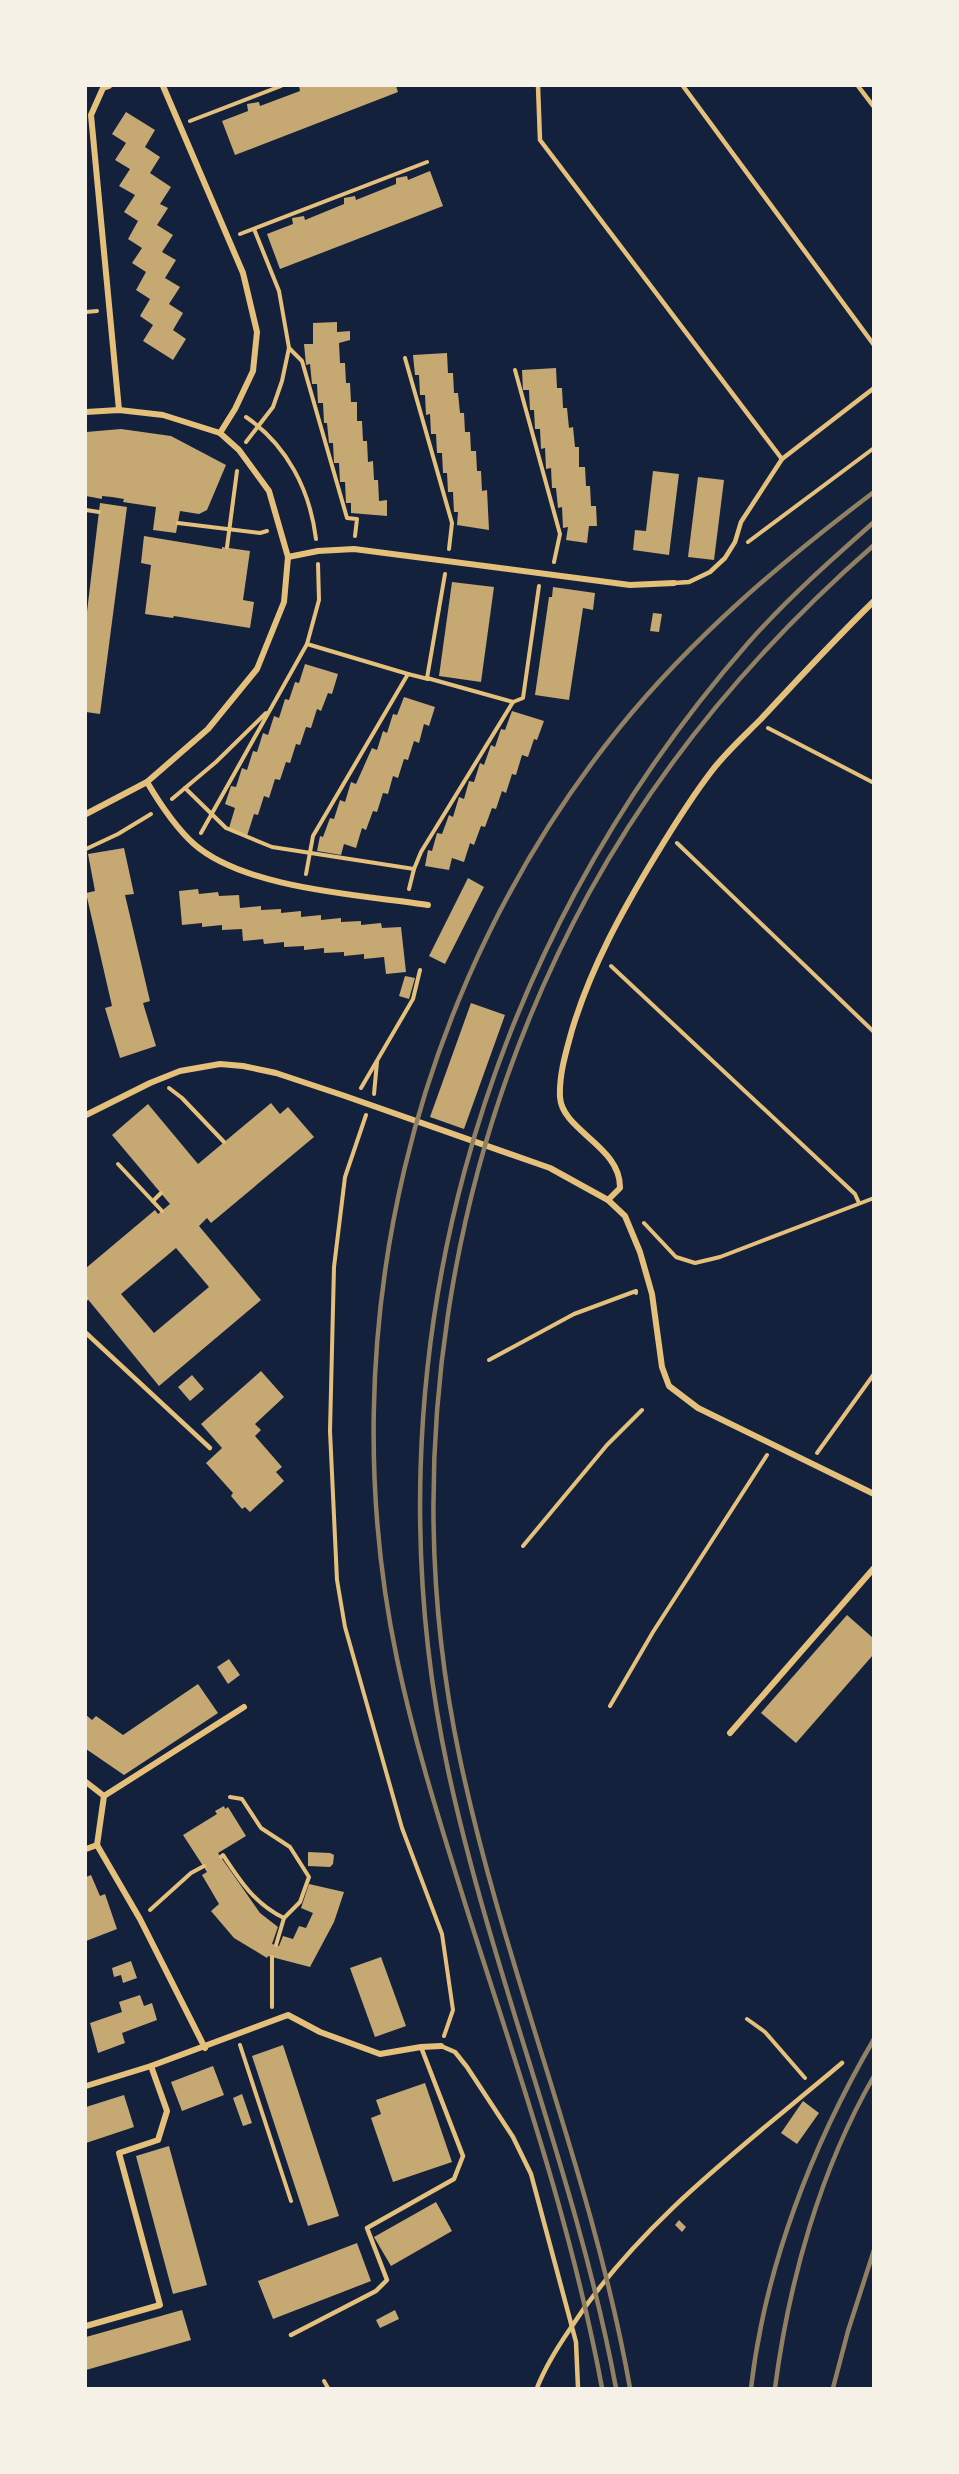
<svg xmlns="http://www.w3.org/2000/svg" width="959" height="2474" font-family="Cabin,sans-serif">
	<rect width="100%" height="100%" fill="#14213d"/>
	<g fill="#c6a872" fill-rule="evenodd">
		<path d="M 299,86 L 396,86 L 398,92 L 235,155 L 222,121 L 248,111 L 247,104 L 259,102 L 260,106 L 300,91 Z"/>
		<path d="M 126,112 L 155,130 L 145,147 L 160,157 L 150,173 L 171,187 L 160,204 L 168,208 L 157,225 L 173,235 L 162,252 L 176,260 L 165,278 L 180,287 L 169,304 L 183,313 L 173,330 L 186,339 L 173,360 L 143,341 L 153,325 L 140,316 L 150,299 L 136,290 L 146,272 L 132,263 L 142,248 L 128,239 L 138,221 L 124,212 L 135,195 L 119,186 L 130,169 L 115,160 L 126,143 L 112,134 Z"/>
		<path d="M 430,171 L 443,206 L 280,269 L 267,234 L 293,224 L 292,218 L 304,216 L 305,220 L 344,204 L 344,198 L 355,196 L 356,200 L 396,184 L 396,178 L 407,176 L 408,180 Z"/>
		<path d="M 337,322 L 337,332 L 350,331 L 350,340 L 339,343 L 340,363 L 345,363 L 346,383 L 350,383 L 351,402 L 357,402 L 357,421 L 362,421 L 363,441 L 367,441 L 368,462 L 373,461 L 374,480 L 378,480 L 379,501 L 387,500 L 387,516 L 351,513 L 351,503 L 346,503 L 345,482 L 340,482 L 339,463 L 334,463 L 333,443 L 329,443 L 327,423 L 324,423 L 323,403 L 318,403 L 317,384 L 312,384 L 310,364 L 306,365 L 304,344 L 313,344 L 313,323 Z"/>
		<path d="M 447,353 L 448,373 L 453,373 L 454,393 L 458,393 L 460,413 L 464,413 L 465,432 L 470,432 L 471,451 L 476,451 L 477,471 L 481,471 L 482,491 L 487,490 L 489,530 L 457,525 L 458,512 L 454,512 L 453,492 L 448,492 L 447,473 L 443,473 L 442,453 L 437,453 L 436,434 L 431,434 L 430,414 L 426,415 L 425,395 L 420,395 L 419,375 L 415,375 L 413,355 Z"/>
		<path d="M 556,368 L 557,388 L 562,388 L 563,408 L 567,408 L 569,428 L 573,427 L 575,447 L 579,447 L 579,467 L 585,467 L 586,486 L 590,486 L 591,506 L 596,506 L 597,526 L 589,526 L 587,543 L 566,540 L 568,527 L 563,528 L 562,507 L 558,508 L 556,488 L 552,488 L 551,468 L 546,469 L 545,448 L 541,449 L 540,429 L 535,429 L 534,410 L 530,410 L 529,390 L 523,390 L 522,370 Z"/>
		<path d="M 121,429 L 171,436 L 226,465 L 207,510 L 199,514 L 180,511 L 176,533 L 153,530 L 156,507 L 123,502 L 124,499 L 112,497 L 102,496 L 102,499 L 86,496 L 86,432 Z"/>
		<path d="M 653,471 L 679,474 L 669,555 L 633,550 L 635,530 L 646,531 Z"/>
		<path d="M 698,477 L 724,480 L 714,560 L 688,557 Z"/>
		<path d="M 100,503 L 127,507 L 100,714 L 86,712 L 86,620 Z"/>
		<path d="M 144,536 L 222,549 L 222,547 L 250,551 L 243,600 L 254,602 L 250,628 L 174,616 L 173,618 L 145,614 L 151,565 L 141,563 Z"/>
		<path d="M 452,582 L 494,587 L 481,682 L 439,676 Z"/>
		<path d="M 553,587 L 595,593 L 593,610 L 583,608 L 569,700 L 535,695 L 549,597 L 552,597 Z"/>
		<path d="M 653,613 L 662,614 L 659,632 L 650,631 Z"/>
		<path d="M 305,664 L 338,674 L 332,694 L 328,693 L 321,711 L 317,709 L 311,728 L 306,727 L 300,745 L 296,744 L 290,763 L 286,762 L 280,780 L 275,779 L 269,798 L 264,796 L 258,815 L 254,814 L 247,836 L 229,828 L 235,808 L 225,804 L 231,786 L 236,787 L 242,768 L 247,770 L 253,751 L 257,752 L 263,733 L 268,735 L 274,716 L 279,718 L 285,699 L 289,700 L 295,682 L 299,683 Z"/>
		<path d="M 404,697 L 435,707 L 429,726 L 424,724 L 419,743 L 414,741 L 408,760 L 404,759 L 398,778 L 393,776 L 388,794 L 383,793 L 377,812 L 373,811 L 366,830 L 362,828 L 356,848 L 344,844 L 341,855 L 317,851 L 320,836 L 323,837 L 330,818 L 334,819 L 340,800 L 345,802 L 351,782 L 356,784 L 372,748 L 377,750 L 383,731 L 387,733 L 393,714 L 397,715 Z"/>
		<path d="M 512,711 L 544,721 L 537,740 L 534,739 L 528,757 L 522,755 L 516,775 L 512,774 L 506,793 L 502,791 L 496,809 L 492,808 L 485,827 L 481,826 L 474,845 L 470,843 L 464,862 L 452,858 L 449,870 L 425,866 L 428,850 L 432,851 L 437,833 L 442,834 L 449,815 L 453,817 L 459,797 L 464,799 L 469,781 L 474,782 L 480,763 L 484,765 L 491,745 L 495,747 L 501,729 L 505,730 Z"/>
		<path d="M 124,848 L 134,894 L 125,895 L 150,1001 L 143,1003 L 156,1046 L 120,1058 L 105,1008 L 112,1006 L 86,893 L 95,891 L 88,854 Z"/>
		<path d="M 468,878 L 484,887 L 445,964 L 429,956 Z"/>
		<path d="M 198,889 L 199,894 L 218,892 L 219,896 L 239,895 L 240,908 L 261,906 L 261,910 L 281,909 L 281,913 L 301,911 L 301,917 L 321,915 L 321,920 L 341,918 L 341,922 L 361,921 L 361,925 L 381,923 L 382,928 L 401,927 L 406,972 L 386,974 L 384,957 L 364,959 L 364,954 L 344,956 L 344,952 L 324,953 L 324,948 L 304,950 L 304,946 L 284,947 L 284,942 L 264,944 L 263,939 L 243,941 L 242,929 L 222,930 L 222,925 L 202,927 L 202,923 L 182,925 L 179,891 Z"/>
		<path d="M 405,976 L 415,978 L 409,999 L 399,996 Z"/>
		<path d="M 471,1003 L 505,1015 L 464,1129 L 430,1117 Z"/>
		<path d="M 271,1103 L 280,1114 L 288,1107 L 314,1137 L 211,1223 L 207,1218 L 199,1226 L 261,1300 L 159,1386 L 86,1297 L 86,1268 L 155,1210 L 158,1214 L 170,1204 L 112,1135 L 148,1104 L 198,1164 ZM 176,1248 L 209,1287 L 154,1333 L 121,1294 Z"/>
		<path d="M 261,1371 L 284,1397 L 255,1424 L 261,1430 L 255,1436 L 282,1467 L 276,1472 L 284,1481 L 250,1512 L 245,1507 L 242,1509 L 231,1496 L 233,1493 L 206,1463 L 222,1448 L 201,1424 Z"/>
		<path d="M 192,1375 L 204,1389 L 190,1401 L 178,1387 Z"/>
		<path d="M 847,1615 L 873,1638 L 873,1655 L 796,1743 L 761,1713 Z"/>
		<path d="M 229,1659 L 240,1675 L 228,1684 L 217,1667 Z"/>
		<path d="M 198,1684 L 218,1713 L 124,1775 L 86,1749 L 86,1715 L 92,1720 L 96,1716 L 123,1735 Z"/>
		<path d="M 224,1806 L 225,1809 L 228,1807 L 246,1836 L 218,1853 L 260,1913 L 278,1927 L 272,1944 L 279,1946 L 283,1936 L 293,1939 L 299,1926 L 306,1928 L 313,1913 L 301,1908 L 309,1884 L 344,1892 L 334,1922 L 310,1967 L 268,1956 L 267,1958 L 234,1938 L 211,1911 L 219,1904 L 202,1875 L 207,1872 L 183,1835 L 217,1814 L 215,1811 Z"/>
		<path d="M 308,1852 L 330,1853 L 334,1855 L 333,1864 L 330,1867 L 308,1866 Z"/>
		<path d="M 91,1875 L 100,1896 L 105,1894 L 117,1929 L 86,1941 L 86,1877 Z"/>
		<path d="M 381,1957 L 406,2026 L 375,2037 L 350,1968 Z"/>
		<path d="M 131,1961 L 137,1978 L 123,1983 L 121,1975 L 114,1977 L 112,1968 Z"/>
		<path d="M 140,1995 L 144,2006 L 152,2003 L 157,2020 L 122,2033 L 125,2043 L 98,2053 L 90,2023 L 122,2012 L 119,2002 Z"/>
		<path d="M 283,2045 L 339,2216 L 308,2226 L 252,2056 Z"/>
		<path d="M 213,2066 L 224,2095 L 182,2111 L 171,2082 Z"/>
		<path d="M 425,2083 L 452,2162 L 393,2182 L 371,2118 L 381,2114 L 376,2100 Z"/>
		<path d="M 242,2094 L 252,2123 L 243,2126 L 233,2098 Z"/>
		<path d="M 124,2095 L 134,2127 L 86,2143 L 86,2107 Z"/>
		<path d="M 803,2101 L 819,2113 L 797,2144 L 781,2133 Z"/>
		<path d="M 169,2146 L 207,2285 L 173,2294 L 136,2156 Z"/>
		<path d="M 436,2202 L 452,2231 L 391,2266 L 374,2237 Z"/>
		<path d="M 679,2220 L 686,2227 L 682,2232 L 675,2225 Z"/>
		<path d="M 357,2243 L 371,2281 L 273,2319 L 258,2281 Z"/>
		<path d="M 182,2310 L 191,2340 L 86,2370 L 86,2337 Z"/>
		<path d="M 395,2310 L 399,2319 L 380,2328 L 376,2320 Z"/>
	</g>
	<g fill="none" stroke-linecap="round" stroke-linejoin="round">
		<g stroke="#e5c07b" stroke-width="4">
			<path d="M 190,121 L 281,86"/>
			<path d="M 240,234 L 427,162"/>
			<path d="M 86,312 L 97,311"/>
			<path d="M 289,348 L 302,361 L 347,518 L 357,519 L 355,536"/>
			<path d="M 405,358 L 452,523 L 449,549"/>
			<path d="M 515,370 L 560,534 L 554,562"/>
			<path d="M 246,417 C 287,445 310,490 316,539"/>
			<path d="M 246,442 L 273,407 L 282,381 L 289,348 L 279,291 L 254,229"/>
			<path d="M 86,510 L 99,512"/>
			<path d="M 178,523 L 260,533 L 267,531"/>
			<path d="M 748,542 L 874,448"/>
			<path d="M 227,547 L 237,471"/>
			<path d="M 445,574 L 427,678 L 513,702"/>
			<path d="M 307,644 L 408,674"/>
			<path d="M 768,728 L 874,783"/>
			<path d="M 185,788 L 226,828 L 272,847 L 414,869"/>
			<path d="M 172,799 L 216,762 L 266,713"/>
			<path d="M 201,833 L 307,644 L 319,600 L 318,564"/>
			<path d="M 677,843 L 874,1032"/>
			<path d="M 86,849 L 118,834 L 151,814"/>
			<path d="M 306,874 L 313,836 L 408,674 L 428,679"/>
			<path d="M 409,889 L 414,869 L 421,852 L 513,702 L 523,698 L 539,586"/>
			<path d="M 611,966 L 855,1194 L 859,1203"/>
			<path d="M 169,1088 L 182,1098 L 224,1142"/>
			<path d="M 361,1088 L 413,999 L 420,970"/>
			<path d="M 374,1094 L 377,1062"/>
			<path d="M 366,1115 L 345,1177 L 334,1267 L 330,1431 L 337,1580 L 345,1627 L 402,1828 L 442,1934 L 453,2010 L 444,2036"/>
			<path d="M 118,1164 L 162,1211"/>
			<path d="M 153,1201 L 161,1193"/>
			<path d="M 644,1223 L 676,1257 L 695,1263 L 720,1257 L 874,1198"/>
			<path d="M 86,1299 L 86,1298"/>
			<path d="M 489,1360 L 574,1314 L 636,1291 L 636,1293"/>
			<path d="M 817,1453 L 874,1374"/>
			<path d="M 523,1546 L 607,1445 L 642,1410"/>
			<path d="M 610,1706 L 653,1632 L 767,1455"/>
			<path d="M 230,1797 L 242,1799 L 261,1828 L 290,1847 L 309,1877 L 300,1902 L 284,1918 L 276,1945"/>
			<path d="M 221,1857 L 223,1855 C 240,1881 255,1904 284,1918"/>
			<path d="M 150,1910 L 191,1873 L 204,1866"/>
			<path d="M 272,2007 L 272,1957"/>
			<path d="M 747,2019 L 765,2032 L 805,2078"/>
			<path d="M 240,2045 L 291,2201"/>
			<path d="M 324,2381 L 328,2388"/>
		</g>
		<g stroke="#e5c07b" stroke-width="4.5">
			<path d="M 538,86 L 540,140 L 782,459"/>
			<path d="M 683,86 L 874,345"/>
			<path d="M 858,86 L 874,107"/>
			<path d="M 674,583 L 689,582 L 710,572 L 725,558 L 735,542 L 741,522 L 782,459 L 874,388"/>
			<path d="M 86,1333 L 210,1448"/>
			<path d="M 441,2046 L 455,2052 L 467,2067 L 513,2137 L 531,2174 L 576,2342 L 578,2388"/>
			<path d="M 291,2335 L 376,2291 L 387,2280 L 367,2228 L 454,2179 L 463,2156 L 421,2047"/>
			<path d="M 537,2388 C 545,2367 557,2348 570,2329 C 639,2222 746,2144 842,2063"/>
		</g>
		<g stroke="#e5c07b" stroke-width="6">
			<path d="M 109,86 L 103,88 L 91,115 L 119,410"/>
			<path d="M 163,86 L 243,273 L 257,332 L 253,371 L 235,409 L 220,433"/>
			<path d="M 86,412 L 119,410 L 163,415 L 220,433 L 239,450 L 269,491 L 288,557 L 284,602 L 257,669 L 208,729 L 147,782 L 86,814"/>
			<path d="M 288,557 L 318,551 L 354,549 L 630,585 L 674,583"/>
			<path d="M 147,782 C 160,804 175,827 194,844 C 245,889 362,895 428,905"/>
			<path d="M 86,1115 L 150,1083 L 180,1071 L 220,1064 L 243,1066 L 276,1073 L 345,1096 L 550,1168 L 608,1200 L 625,1216 L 640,1252 L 652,1294 L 662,1367 L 669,1386 L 698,1408 L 874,1494"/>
			<path d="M 608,1200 L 620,1188 C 621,1146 562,1131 560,1097 C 559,1074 566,1052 572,1030 C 591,967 622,911 656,855 C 673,827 691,798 711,772 C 725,753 744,736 761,719 C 798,679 835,639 874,601"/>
			<path d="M 730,1733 L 874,1568"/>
			<path d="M 86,1782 L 104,1796"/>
			<path d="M 97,1845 L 140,1919 L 205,2048"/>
			<path d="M 86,1849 L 97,1845 L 104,1796 L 244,1707"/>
			<path d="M 86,2086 L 151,2066 L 288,2015 L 320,2032 L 380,2054 L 421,2047 L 441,2046"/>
			<path d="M 86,2326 L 160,2305 L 119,2153 L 158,2140 L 167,2111 L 151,2066"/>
		</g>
		<g stroke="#918062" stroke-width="4.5">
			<path d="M 602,2388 C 572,2226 518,2070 468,1913 C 442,1829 415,1745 397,1659 C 329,1335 411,985 620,727 C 693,637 781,562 874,492"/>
			<path d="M 616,2388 C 577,2178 493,1979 448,1770 C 362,1367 478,951 749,642 C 787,599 831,560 874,522"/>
			<path d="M 630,2388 C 592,2174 505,1972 460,1759 C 398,1467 447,1154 589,893 C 662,761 761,644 874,545"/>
			<path d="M 751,2388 C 765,2267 812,2145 874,2039"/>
			<path d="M 775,2388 C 789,2281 820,2170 874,2076"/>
			<path d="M 833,2388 L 848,2331 L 874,2250"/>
		</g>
	</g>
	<rect width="959" height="2474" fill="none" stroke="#f6f1e7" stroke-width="174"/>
</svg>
